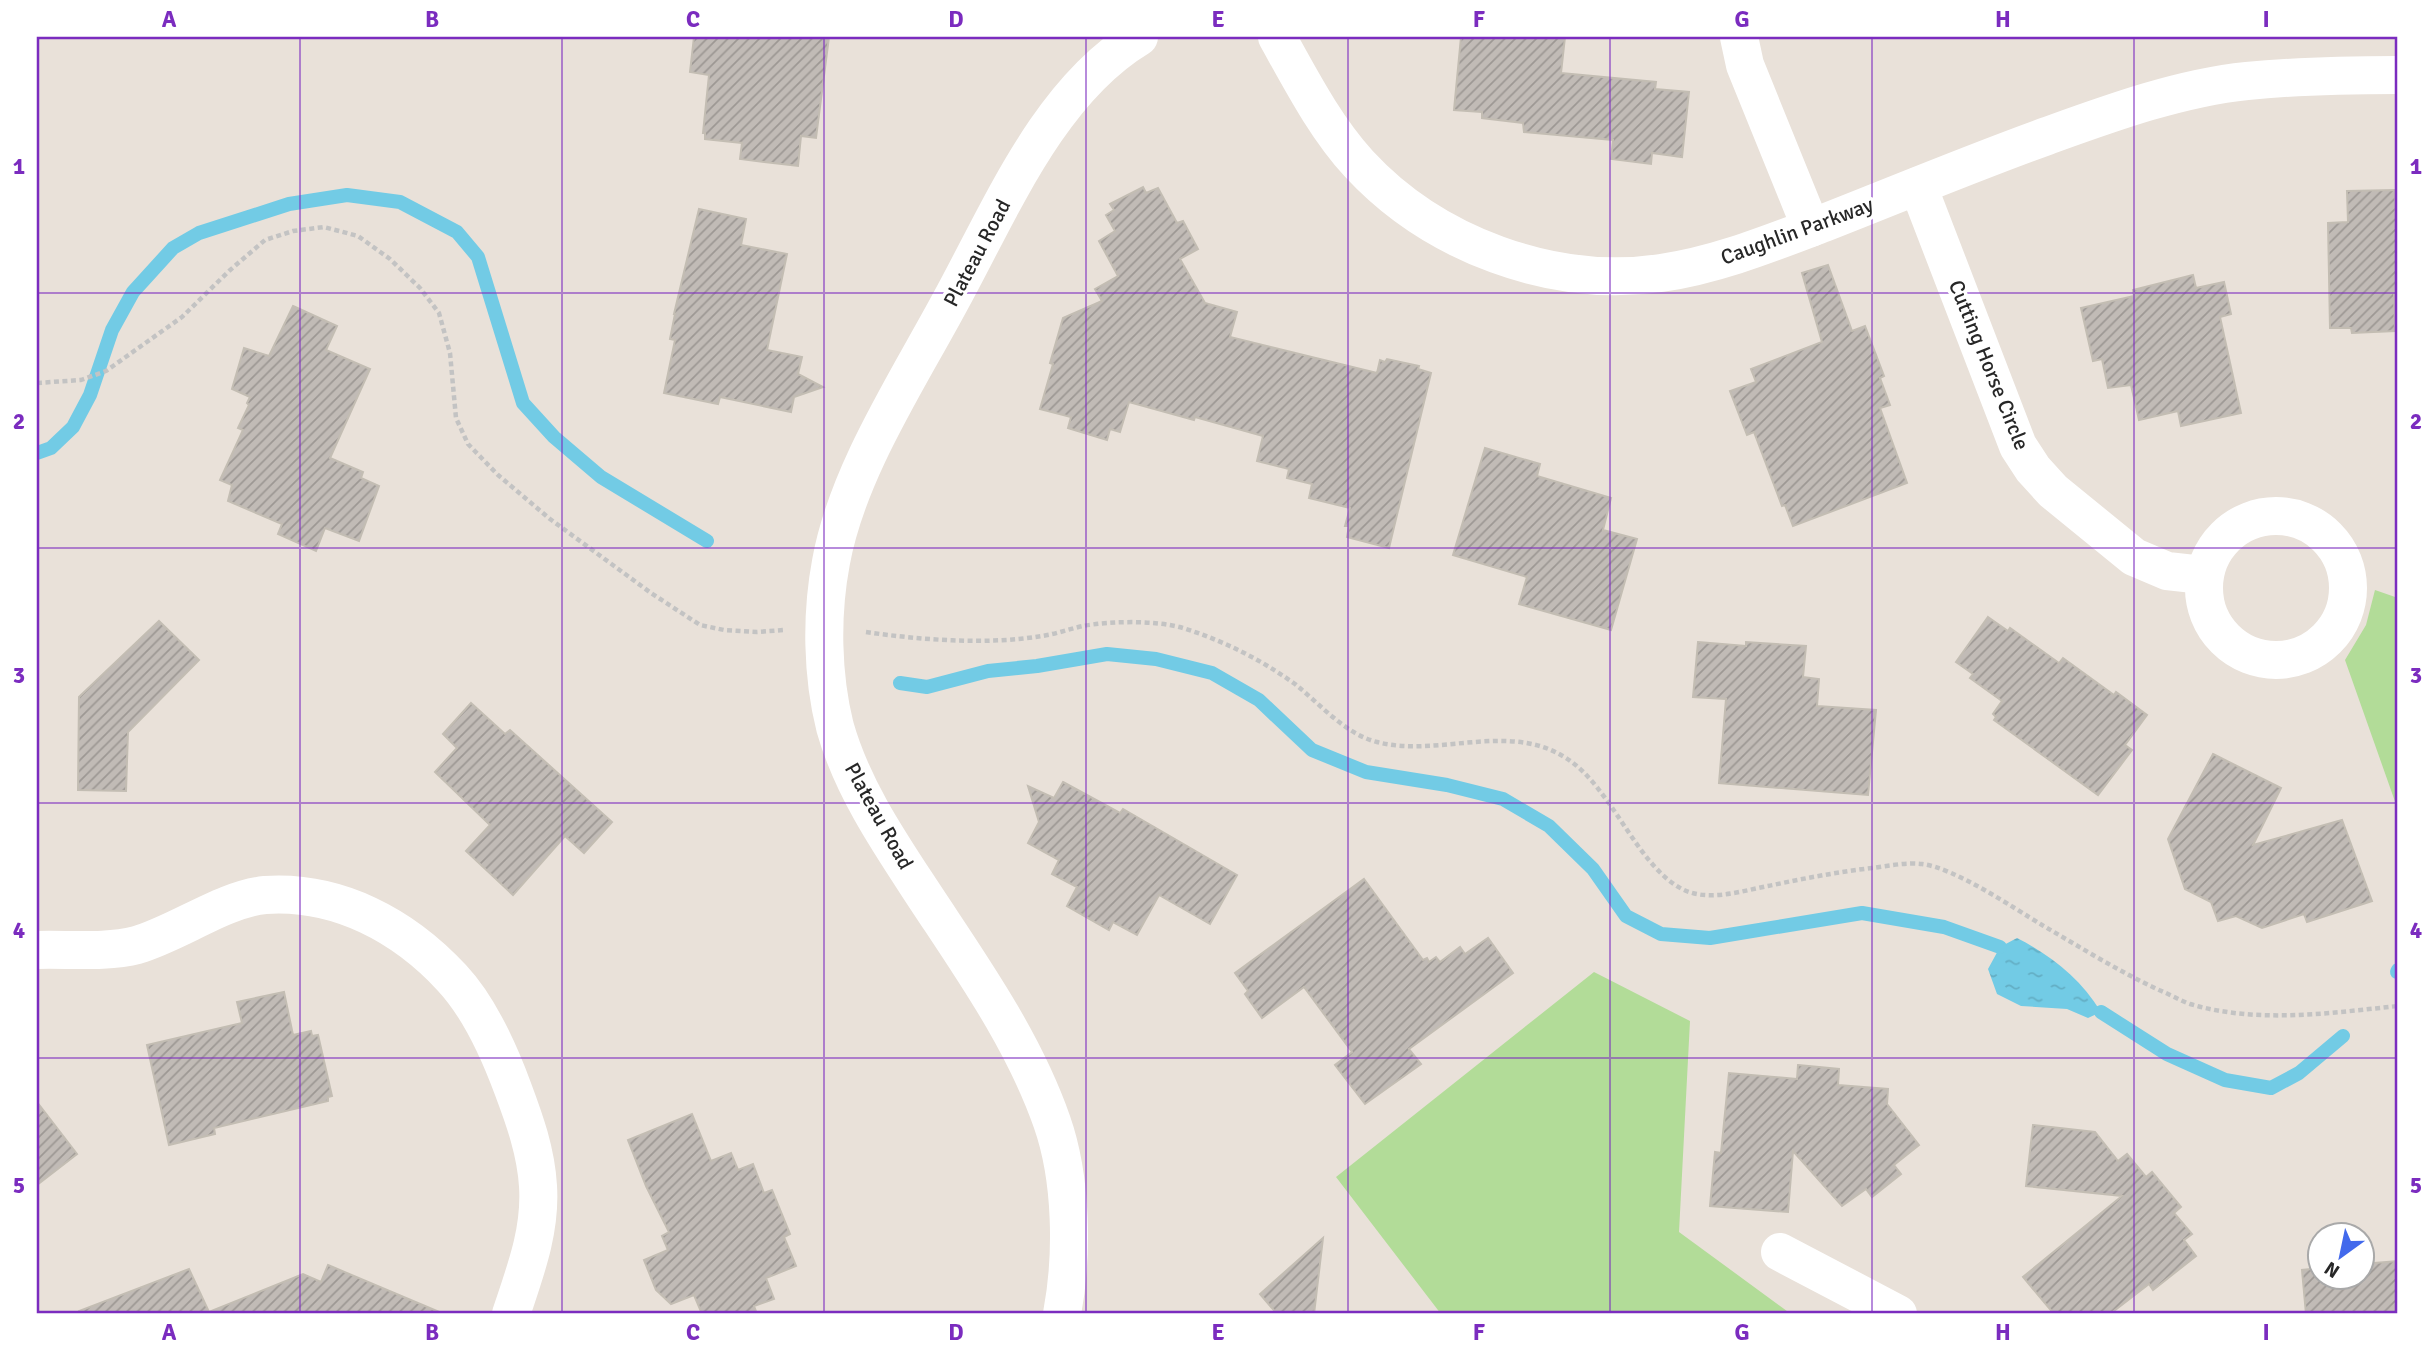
<svg xmlns="http://www.w3.org/2000/svg" width="2435" height="1351" font-family="Signika,sans-serif">
	<defs>
		<pattern id="water-ripples" width="26" height="14" patternUnits="userSpaceOnUse" patternTransform="scale(1.75)"><rect width="26" height="14" fill="#72cbe5"/><path d="M2 4q2-2 4 0t4 0M15 11q2-2 4 0t4 0" fill="none" stroke="#63aec4"/></pattern>
		<pattern id="building-hatch" width="6" height="6" patternUnits="userSpaceOnUse" patternTransform="scale(1.75)"><rect width="6" height="6" fill="#c1bbb6"/><path d="M-1 1l2-2M0 6l6-6M5 7l2-2" fill="none" stroke="#9d9894"/></pattern>
	</defs>
	<rect width="100%" height="100%" fill="#e9e1d9"/>
	<g fill="#b2dc98">
		<path d="M 2375,590 L 2398,598 L 2398,810 L 2345,660 L 2366,625 Z"/>
		<path d="M 1594,972 L 1690,1021 L 1679,1232 L 1791,1314 L 1441,1314 L 1336,1177 Z"/>
	</g>
	<path fill="url(#water-ripples)" d="M 2017,938 C 2052,956 2080,978 2101,1012 L 2088,1018 L 2067,1009 L 2021,1006 L 1997,994 L 1988,969 L 2000,947 Z"/>
	<g fill="none" stroke-linecap="round" stroke-linejoin="round">
		<g stroke="#72cbe5" stroke-width="14">
			<path d="M 37,453 L 51,448 L 73,427 L 90,395 L 112,330 L 133,292 L 173,248 L 199,233 L 289,204 L 347,195 L 400,202 L 457,232 L 478,257 L 523,403 L 554,437 L 601,477 L 707,541"/>
			<path d="M 900,683 L 927,687 L 988,671 L 1037,666 L 1107,654 L 1156,659 L 1212,673 L 1259,700 L 1312,750 L 1366,772 L 1447,785 L 1503,799 L 1549,826 L 1593,869 L 1626,916 L 1661,934 L 1710,938 L 1862,913 L 1944,927 L 2000,947"/>
			<path d="M 2397,972 L 2398,970"/>
			<path d="M 2101,1012 L 2167,1054 L 2225,1080 L 2271,1088 L 2299,1073 L 2343,1036"/>
		</g>
	</g>
	<g fill="url(#building-hatch)" stroke="#c3bdb3" stroke-width="2">
		<path d="M 694,37 L 829,37 L 816,138 L 801,136 L 798,166 L 740,159 L 742,143 L 705,139 L 705,133 L 703,133 L 709,75 L 690,72 Z"/>
		<path d="M 1461,37 L 1565,37 L 1561,73 L 1656,82 L 1655,89 L 1689,92 L 1682,157 L 1652,153 L 1651,164 L 1611,159 L 1613,140 L 1524,132 L 1523,123 L 1482,118 L 1482,112 L 1454,110 Z"/>
		<path d="M 1143,187 L 1146,193 L 1158,188 L 1177,223 L 1183,221 L 1198,249 L 1180,259 L 1205,303 L 1237,312 L 1230,337 L 1377,373 L 1380,360 L 1385,362 L 1387,359 L 1419,366 L 1418,369 L 1431,373 L 1389,548 L 1347,537 L 1349,526 L 1345,526 L 1350,508 L 1309,498 L 1312,484 L 1287,478 L 1289,469 L 1257,461 L 1263,436 L 1195,417 L 1194,420 L 1129,402 L 1120,432 L 1110,429 L 1107,440 L 1068,428 L 1071,417 L 1040,409 L 1053,364 L 1050,363 L 1063,318 L 1102,301 L 1095,289 L 1118,276 L 1099,241 L 1115,231 L 1106,215 L 1114,210 L 1110,204 Z"/>
		<path d="M 2395,190 L 2396,220 L 2398,220 L 2398,291 L 2394,291 L 2395,331 L 2352,333 L 2351,328 L 2330,328 L 2328,223 L 2348,222 L 2347,191 Z"/>
		<path d="M 699,209 L 746,219 L 741,245 L 787,254 L 767,350 L 802,357 L 798,374 L 823,387 L 794,397 L 791,412 L 720,397 L 718,404 L 664,393 L 675,340 L 670,339 L 675,314 L 674,314 Z"/>
		<path d="M 1828,265 L 1852,331 L 1865,326 L 1884,376 L 1880,378 L 1890,405 L 1880,408 L 1907,483 L 1793,526 L 1785,505 L 1782,506 L 1754,432 L 1747,435 L 1730,391 L 1756,382 L 1751,369 L 1822,342 L 1802,273 Z"/>
		<path d="M 2193,275 L 2196,288 L 2224,282 L 2231,314 L 2220,317 L 2241,413 L 2181,426 L 2178,411 L 2139,420 L 2131,385 L 2108,388 L 2102,359 L 2093,361 L 2081,308 L 2134,296 L 2133,290 Z"/>
		<path d="M 293,306 L 337,326 L 326,350 L 370,369 L 330,458 L 363,472 L 361,478 L 379,486 L 359,541 L 325,528 L 316,551 L 278,534 L 282,524 L 228,501 L 232,485 L 220,480 L 243,430 L 238,428 L 249,405 L 247,403 L 250,397 L 232,389 L 244,348 L 269,356 Z"/>
		<path d="M 1485,448 L 1540,464 L 1537,476 L 1611,498 L 1603,530 L 1637,539 L 1611,630 L 1519,604 L 1527,577 L 1453,555 Z"/>
		<path d="M 1988,617 L 2008,631 L 2010,628 L 2059,663 L 2063,658 L 2114,695 L 2116,692 L 2147,715 L 2125,745 L 2132,750 L 2098,795 L 1994,720 L 1996,717 L 1993,714 L 2002,701 L 1970,678 L 1973,674 L 1956,662 Z"/>
		<path d="M 159,621 L 199,660 L 128,732 L 126,791 L 78,790 L 79,697 Z"/>
		<path d="M 1698,642 L 1746,646 L 1746,642 L 1806,646 L 1803,677 L 1819,679 L 1817,706 L 1876,710 L 1868,795 L 1719,783 L 1726,699 L 1693,697 Z"/>
		<path d="M 471,703 L 505,734 L 510,730 L 612,822 L 584,853 L 565,836 L 513,895 L 466,851 L 490,825 L 435,772 L 457,748 L 443,734 Z"/>
		<path d="M 2213,754 L 2281,788 L 2253,845 L 2342,820 L 2372,901 L 2307,922 L 2304,914 L 2262,928 L 2236,916 L 2218,921 L 2211,902 L 2185,889 L 2168,839 Z"/>
		<path d="M 1063,782 L 1120,813 L 1123,809 L 1237,875 L 1210,924 L 1159,895 L 1137,935 L 1113,922 L 1109,930 L 1067,906 L 1077,887 L 1052,874 L 1059,860 L 1028,843 L 1039,822 L 1028,786 L 1054,798 Z"/>
		<path d="M 1364,879 L 1423,960 L 1427,958 L 1429,962 L 1436,957 L 1440,962 L 1460,947 L 1465,954 L 1488,938 L 1513,973 L 1409,1049 L 1421,1064 L 1365,1104 L 1335,1065 L 1352,1052 L 1304,987 L 1262,1018 L 1245,994 L 1248,991 L 1235,973 Z"/>
		<path d="M 284,992 L 293,1035 L 311,1031 L 312,1036 L 318,1035 L 332,1096 L 328,1097 L 328,1101 L 214,1128 L 215,1134 L 169,1145 L 147,1045 L 242,1023 L 237,1002 Z"/>
		<path d="M 1798,1065 L 1839,1069 L 1838,1085 L 1888,1089 L 1887,1104 L 1919,1145 L 1894,1165 L 1901,1174 L 1872,1197 L 1866,1189 L 1842,1206 L 1793,1151 L 1788,1212 L 1710,1206 L 1715,1152 L 1721,1153 L 1729,1073 L 1797,1079 Z"/>
		<path d="M 37,1102 L 77,1154 L 37,1185 Z"/>
		<path d="M 692,1114 L 711,1161 L 731,1153 L 738,1170 L 753,1164 L 764,1193 L 772,1190 L 790,1234 L 784,1237 L 796,1266 L 766,1278 L 774,1299 L 754,1306 L 757,1314 L 702,1314 L 694,1295 L 671,1304 L 656,1290 L 644,1260 L 668,1250 L 662,1236 L 669,1232 L 646,1186 L 628,1140 Z"/>
		<path d="M 2033,1125 L 2095,1132 L 2118,1161 L 2127,1154 L 2146,1177 L 2152,1172 L 2181,1207 L 2174,1213 L 2192,1234 L 2184,1240 L 2196,1256 L 2153,1290 L 2149,1284 L 2110,1314 L 2054,1314 L 2023,1277 L 2122,1196 L 2026,1186 Z"/>
		<path d="M 1323,1238 L 1314,1314 L 1277,1314 L 1260,1294 Z"/>
		<path d="M 2398,1261 L 2398,1314 L 2306,1314 L 2302,1270 L 2320,1268 L 2320,1278 L 2362,1278 L 2362,1264 Z"/>
		<path d="M 328,1265 L 444,1314 L 80,1314 L 79,1311 L 189,1269 L 209,1312 L 303,1274 L 321,1282 Z"/>
	</g>
	<g fill="none" stroke-linecap="round" stroke-linejoin="round">
		<g stroke="#c3c3c3" stroke-width="4.5" stroke-dasharray="5 3.5" stroke-linecap="butt">
			<path d="M 37,383 L 81,380 L 106,371 L 182,317 L 229,271 L 265,240 L 293,231 L 324,227 L 358,236 L 390,259 L 420,288 L 439,313 L 450,353 L 456,418 L 468,444 L 498,475 L 550,519 L 651,593 L 700,625 L 724,630 L 757,632 L 784,630"/>
			<path d="M 866,632 C 920,640 988,645 1042,636 C 1056,634 1069,629 1083,626 C 1110,621 1156,620 1183,628 C 1224,641 1260,659 1295,684 C 1320,704 1345,734 1377,742 C 1438,758 1509,721 1566,758 C 1612,787 1636,865 1682,889 C 1709,903 1744,890 1773,885 C 1806,878 1838,872 1872,868 C 1887,866 1907,862 1922,864 C 1955,868 2012,907 2042,925 C 2080,947 2118,971 2159,990 C 2169,994 2179,1000 2190,1004 C 2257,1024 2330,1013 2398,1006"/>
		</g>
		<g stroke="#fff" stroke-width="38">
			<path d="M 1277,37 C 1301,80 1325,127 1359,164 C 1433,244 1552,289 1661,273 C 1717,265 1771,243 1824,223 C 1898,194 1972,163 2047,136 C 2111,113 2179,88 2247,81 C 2297,76 2348,75 2398,75"/>
			<path d="M 1739,37 L 1745,65 L 1811,228"/>
			<path d="M 1918,186 L 2018,446 L 2033,469 L 2053,491 L 2134,557 L 2167,571 L 2203,575"/>
			<circle cx="2276" cy="588" r="72"/>
			<path d="M 37,950 C 69,949 106,953 137,945 C 178,933 224,899 265,895 C 338,890 404,926 452,978 C 480,1008 499,1051 513,1089 C 525,1121 536,1152 538,1186 C 541,1231 525,1272 511,1314"/>
			<path d="M 1780,1252 L 1898,1314"/>
			<path d="M 1062,1314 C 1073,1256 1072,1179 1052,1122 C 1022,1036 967,961 918,886 C 885,836 851,784 835,727 C 822,675 821,615 831,562 C 847,473 907,382 950,302 C 1000,211 1048,92 1139,37"/>
		</g>
	</g>
	<path fill="none" stroke="#7b2cbf" stroke-width="2" stroke-opacity="0.55" d="M 300,37 L 300,1314M 562,37 L 562,1314M 824,37 L 824,1314M 1086,37 L 1086,1314M 1348,37 L 1348,1314M 1610,37 L 1610,1314M 1872,37 L 1872,1314M 2134,37 L 2134,1314M 37,293 L 2398,293M 37,548 L 2398,548M 37,803 L 2398,803M 37,1058 L 2398,1058"/>
	<g text-anchor="middle" stroke-width="7" stroke-linejoin="round" paint-order="stroke">
		<g font-size="21" fill="#272727" stroke="#fff">
			<text transform="translate(1797 231) rotate(-20)" y="7">Caughlin Parkway</text>
			<text transform="translate(977 253) rotate(-62)" y="7">Plateau Road</text>
			<text transform="translate(1989 365) rotate(68)" y="7">Cutting Horse Circle</text>
			<text transform="translate(879 816) rotate(61)" y="7">Plateau Road</text>
		</g>
	</g>
	<rect width="2435" height="1351" fill="none" stroke="#ffffff" stroke-width="77"/>
	<g transform="translate(2341 1256) rotate(213)"><circle r="33" fill="#ffffff" stroke="#a9a9a9" stroke-width="2"/>
	<path d="M0-5L12 26L0 18L-12 26Z" fill="#4269ec"/>
	<text y="-10" font-size="19" font-weight="bold" text-anchor="middle" fill="#272727">N</text>
	</g>
	<rect x="38" y="38" width="2358" height="1274" fill="none" stroke="#7b2cbf" stroke-width="2.5"/>
	<g font-size="23" text-anchor="middle" font-weight="bold" fill="#7b2cbf">
		<text x="169" y="27">A</text>
		<text x="432" y="27">B</text>
		<text x="693" y="27">C</text>
		<text x="956" y="27">D</text>
		<text x="1218" y="27">E</text>
		<text x="1479" y="27">F</text>
		<text x="1742" y="27">G</text>
		<text x="2003" y="27">H</text>
		<text x="2266" y="27">I</text>
		<text x="19" y="174">1</text>
		<text x="2416" y="174">1</text>
		<text x="19" y="429">2</text>
		<text x="2416" y="429">2</text>
		<text x="19" y="683">3</text>
		<text x="2416" y="683">3</text>
		<text x="19" y="938">4</text>
		<text x="2416" y="938">4</text>
		<text x="19" y="1193">5</text>
		<text x="2416" y="1193">5</text>
		<text x="169" y="1340">A</text>
		<text x="432" y="1340">B</text>
		<text x="693" y="1340">C</text>
		<text x="956" y="1340">D</text>
		<text x="1218" y="1340">E</text>
		<text x="1479" y="1340">F</text>
		<text x="1742" y="1340">G</text>
		<text x="2003" y="1340">H</text>
		<text x="2266" y="1340">I</text>
	</g>
</svg>
